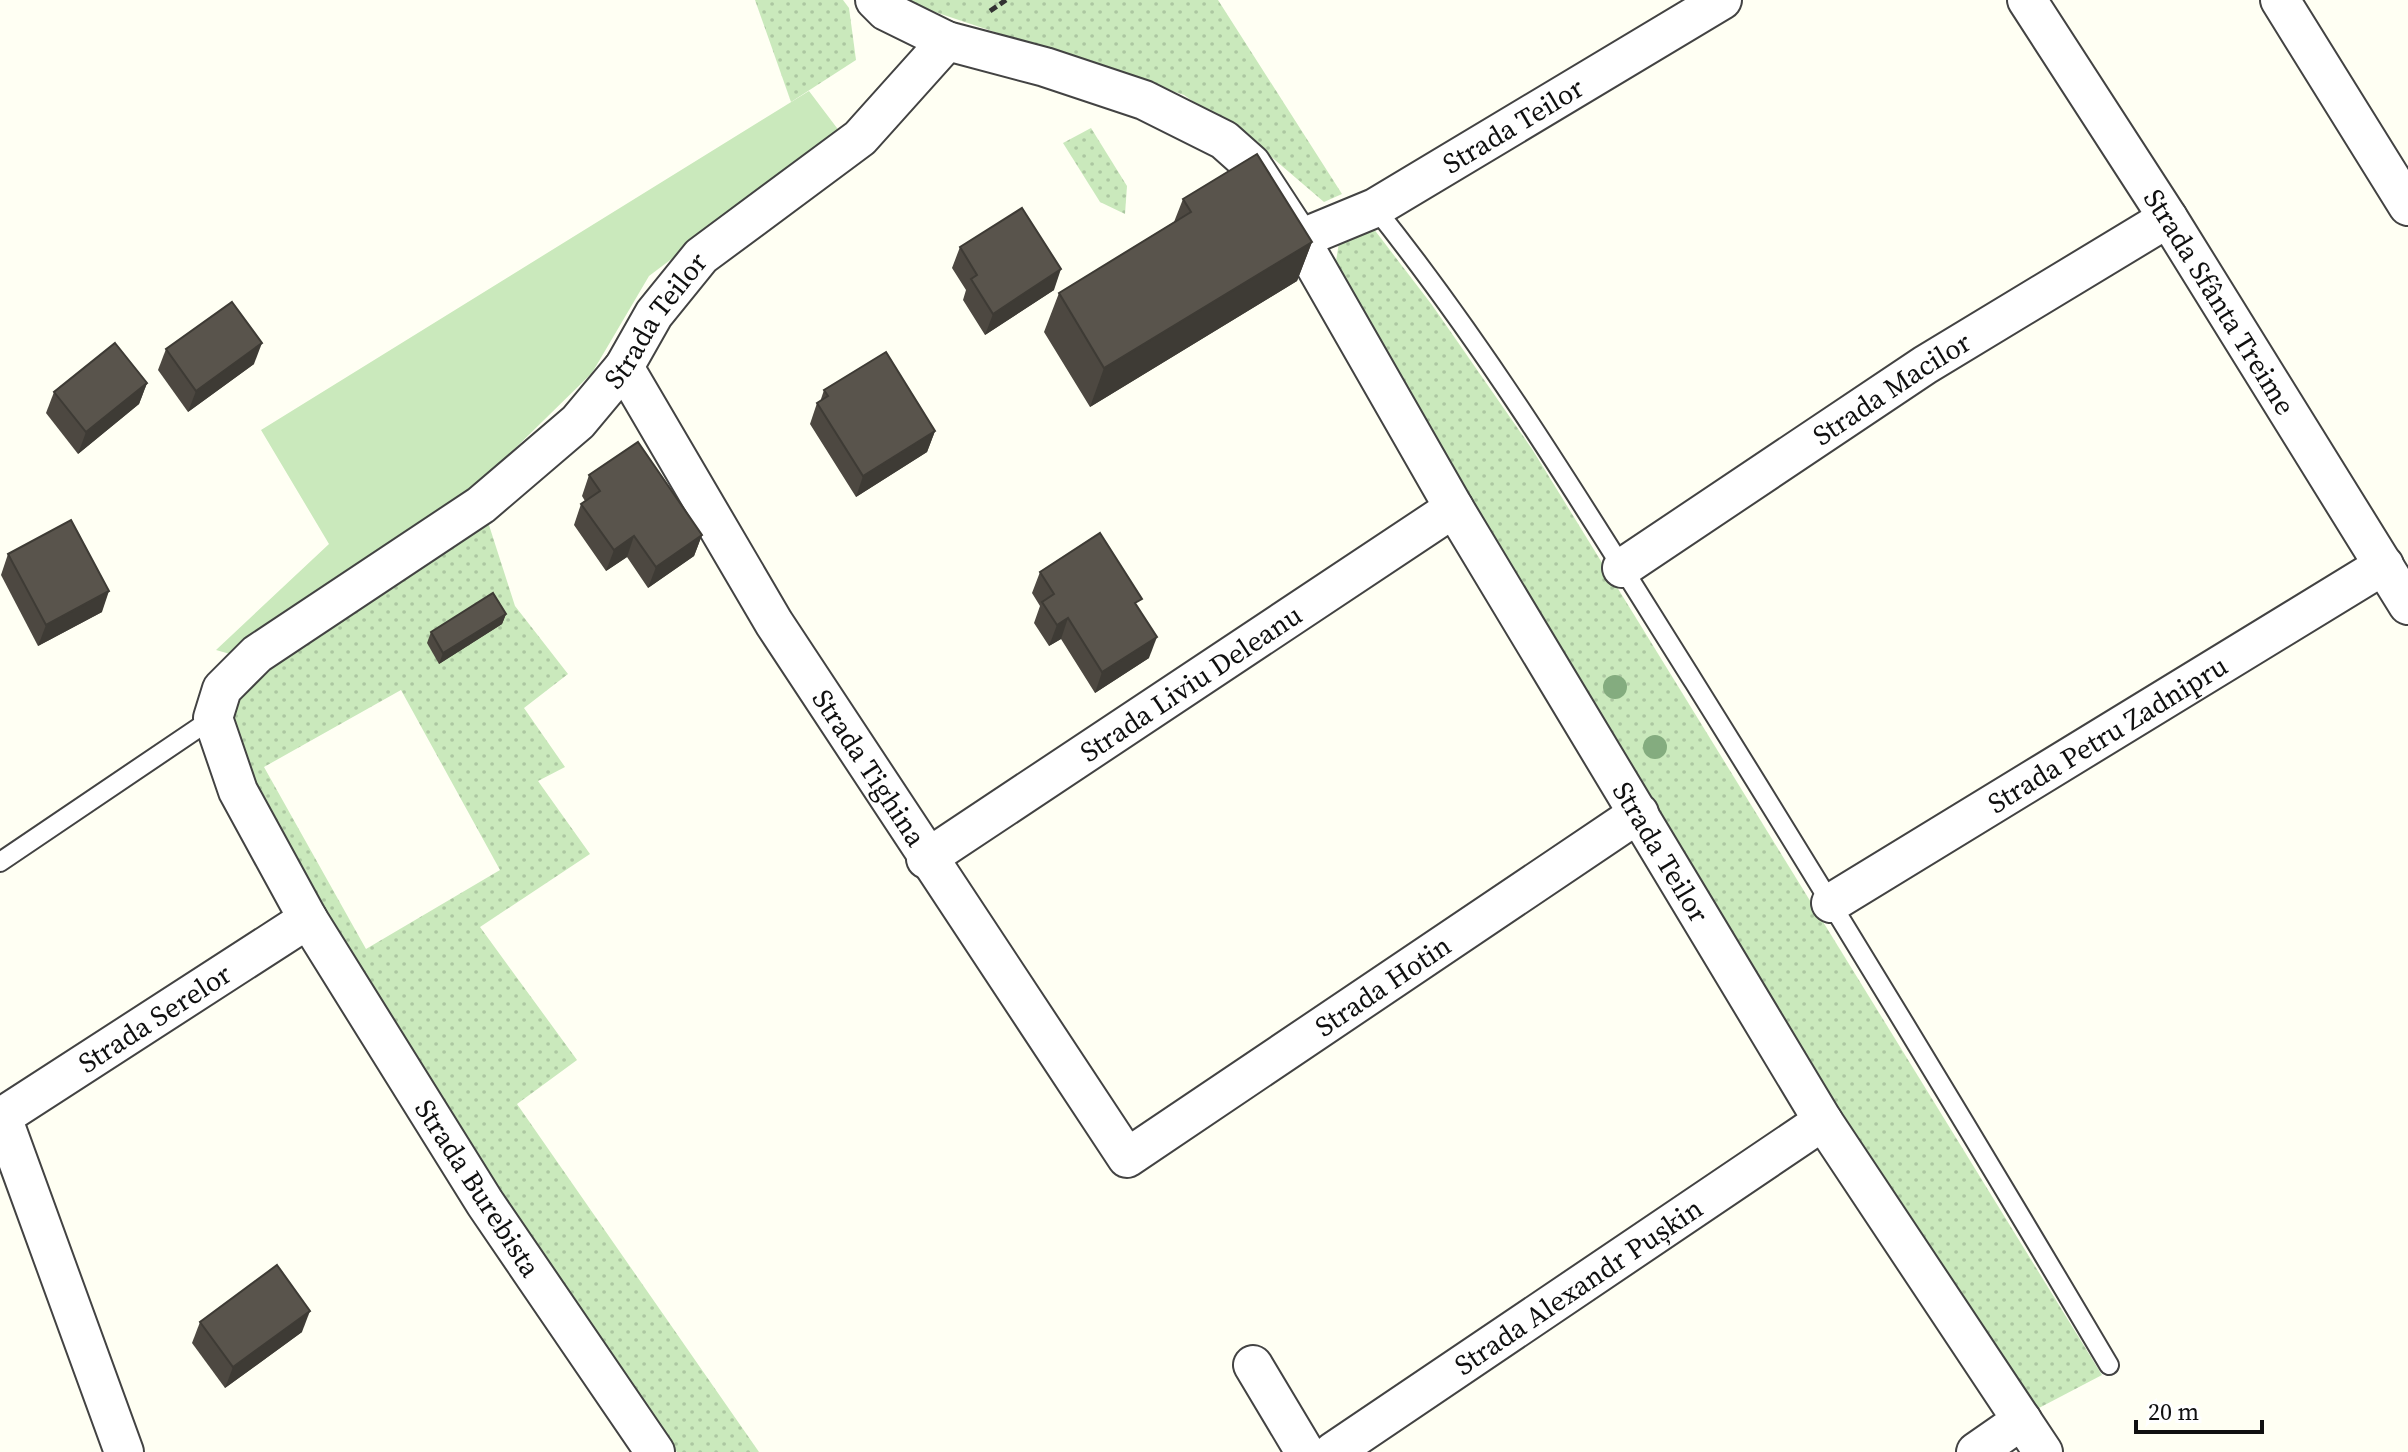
<svg xmlns="http://www.w3.org/2000/svg" width="2408" height="1452" font-family="'Source Serif 4',serif">
	<defs>
		<pattern id="grass-dots" width="8" height="8" patternUnits="userSpaceOnUse" patternTransform="scale(2)"><rect width="8" height="8" fill="#cae9bc"/><path d="M2 2h.1M6 6h.1" fill="none" stroke="#acc7a1" stroke-width="1.8" stroke-linecap="round"/></pattern>
	</defs>
	<rect width="100%" height="100%" fill="#fffff3"/>
	<g fill="url(#grass-dots)" fill-rule="evenodd">
		<path d="M 755,0 L 843,0 L 849,8 L 856,60 L 791,102 Z"/>
		<path d="M 899,0 L 1218,0 L 1342,194 L 1324,202 L 1268,154 L 1184,95 Z"/>
		<path d="M 1091,128 L 1127,186 L 1125,214 L 1100,202 L 1063,143 Z"/>
		<path d="M 1370,224 L 1432,305 L 1532,449 L 2102,1375 L 2037,1409 L 1842,1115 L 1628,766 L 1334,274 L 1339,242 Z"/>
		<path d="M 488,522 L 515,606 L 568,674 L 524,708 L 565,767 L 538,781 L 590,854 L 480,927 L 577,1060 L 517,1104 L 759,1452 L 677,1452 L 518,1228 L 349,958 L 234,751 L 233,711 L 248,680 ZM 401,690 L 500,870 L 366,949 L 264,767 Z"/>
	</g>
	<path fill="#cae9bc" d="M 809,91 L 840,132 L 649,276 L 592,373 L 494,469 L 429,523 L 336,589 L 230,654 L 216,650 L 329,544 L 261,430 Z"/>
	<g fill="none" stroke-linecap="round" stroke-linejoin="round">
		<g stroke="#434343" stroke-width="22">
			<g id="lane">
				<path d="M 1375,208 C 1494,357 1592,520 1694,682 C 1835,908 1973,1135 2109,1365"/>
				<path d="M 0,862 L 213,718"/>
			</g>
		</g>
		<g stroke="#434343" stroke-width="42">
			<g id="street">
				<path id="s1" d="M 875,0 L 886,11 L 947,41 L 1045,67 L 1144,100 L 1224,140 L 1251,164 L 1300,239 L 1454,508 L 1823,1121 L 2043,1452"/>
				<path id="s2" d="M 2027,0 L 2168,218 L 2408,605"/>
				<path d="M 2280,0 L 2408,206"/>
				<path id="s3" d="M 1300,239 L 1375,208 L 1722,0"/>
				<path id="s4" d="M 624,367 L 774,623 L 1127,1158 L 1639,813"/>
				<path id="s5" d="M 1622,568 L 1925,365 L 2168,218"/>
				<path id="s6" d="M 926,859 L 1454,508"/>
				<path id="s7" d="M 1831,903 L 2384,565"/>
				<path d="M 2,1117 L 124,1452"/>
				<path id="s8" d="M 0,1118 L 308,919"/>
				<path d="M 1253,1365 L 1305,1452"/>
				<path id="s9" d="M 655,1452 L 485,1203 L 308,919 L 238,791 L 213,718 L 222,689 L 257,654 L 481,505 L 578,422 L 624,367 L 654,314 L 701,256 L 860,138 L 947,41"/>
				<path id="s10" d="M 1333,1452 L 1823,1121"/>
				<path d="M 1976,1452 L 2022,1420"/>
			</g>
		</g>
		<path stroke="#323232" stroke-width="5" stroke-dasharray="8 4" stroke-linecap="butt" d="M 990,11 L 1006,0"/>
		<use href="#lane" stroke="#fff" stroke-width="18"/>
		<use href="#street" stroke="#fff" stroke-width="38"/>
	</g>
	<g fill="#84ac7f">
		<circle cx="1615" cy="687" r="12"/>
		<circle cx="1655" cy="747" r="12"/>
	</g>
	<g fill="#4d4841">
		<path d="M 1183,199 L 1312,242 L 1297,281 L 1090,407 L 1044,332 L 1059,293 L 1174,222 Z"/>
		<path d="M 960,247 L 1054,290 L 985,335 L 963,300 L 966,290 L 952,268 Z"/>
		<path d="M 166,349 L 254,364 L 188,412 L 158,370 Z"/>
		<path d="M 147,383 L 139,404 L 78,454 L 46,413 L 54,392 Z"/>
		<path d="M 824,390 L 935,431 L 927,452 L 856,497 L 810,424 L 817,403 L 820,402 Z"/>
		<path d="M 589,475 L 702,535 L 694,556 L 648,588 L 627,557 L 606,571 L 574,525 L 581,504 L 585,501 L 582,496 Z"/>
		<path d="M 8,554 L 102,612 L 38,646 L 1,575 Z"/>
		<path d="M 1040,572 L 1138,608 L 1149,658 L 1095,693 L 1061,639 L 1049,646 L 1034,623 L 1040,606 L 1032,593 Z"/>
		<path d="M 506,614 L 502,624 L 439,664 L 427,643 L 431,632 Z"/>
		<path d="M 200,1322 L 302,1332 L 225,1388 L 192,1343 Z"/>
	</g>
	<g fill="#3e3b35">
		<path d="M 1312,242 L 1297,281 L 1090,407 L 1104,368 Z"/>
		<path d="M 1061,269 L 1054,290 L 985,335 L 993,314 Z"/>
		<path d="M 262,343 L 254,364 L 188,412 L 196,391 Z"/>
		<path d="M 147,383 L 139,404 L 78,454 L 86,432 Z"/>
		<path d="M 935,431 L 927,452 L 856,497 L 863,476 Z"/>
		<path d="M 702,535 L 694,556 L 648,588 L 656,567 Z"/>
		<path d="M 634,536 L 627,557 L 606,571 L 614,550 Z"/>
		<path d="M 109,591 L 102,612 L 38,646 L 46,625 Z"/>
		<path d="M 506,614 L 502,624 L 439,664 L 443,653 Z"/>
		<path d="M 1068,618 L 1061,639 L 1049,646 L 1057,625 Z"/>
		<path d="M 1157,637 L 1149,658 L 1095,693 L 1102,672 Z"/>
		<path d="M 310,1311 L 302,1332 L 225,1388 L 233,1367 Z"/>
	</g>
	<g fill="#59544c" stroke="#3e3b35" stroke-width="2">
		<path d="M 1257,154 L 1312,242 L 1104,368 L 1059,293 L 1191,212 L 1183,199 Z"/>
		<path d="M 1022,208 L 1061,269 L 993,314 L 971,279 L 977,275 L 960,247 Z"/>
		<path d="M 232,302 L 262,343 L 196,391 L 166,349 Z"/>
		<path d="M 115,343 L 147,383 L 86,432 L 54,392 Z"/>
		<path d="M 886,352 L 935,431 L 863,476 L 817,403 L 828,396 L 824,390 Z"/>
		<path d="M 638,442 L 702,535 L 656,567 L 634,536 L 614,550 L 581,504 L 600,491 L 589,475 Z"/>
		<path d="M 71,520 L 109,591 L 46,625 L 8,554 Z"/>
		<path d="M 1100,533 L 1142,599 L 1135,603 L 1157,637 L 1102,672 L 1068,618 L 1057,625 L 1042,602 L 1054,594 L 1040,572 Z"/>
		<path d="M 493,593 L 506,614 L 443,653 L 431,632 Z"/>
		<path d="M 277,1265 L 310,1311 L 233,1367 L 200,1322 Z"/>
	</g>
	<g text-anchor="middle" stroke-width="8" stroke-linejoin="round" paint-order="stroke">
		<g font-size="28" fill="#101010" stroke="#fff">
			<text dy="10" stroke="none"><textPath href="#s3" startOffset="242">Strada Teilor</textPath></text>
			<text dy="10" stroke="none"><textPath href="#s2" startOffset="358">Strada Sfânta Treime</textPath></text>
			<text dy="10" stroke="none"><textPath href="#s9" startOffset="1464">Strada Teilor</textPath></text>
			<text dy="10" stroke="none"><textPath href="#s5" startOffset="324">Strada Macilor</textPath></text>
			<text dy="10" stroke="none"><textPath href="#s6" startOffset="318">Strada Liviu Deleanu</textPath></text>
			<text dy="10" stroke="none"><textPath href="#s7" startOffset="324">Strada Petru Zadnipru</textPath></text>
			<text dy="10" stroke="none"><textPath href="#s4" startOffset="470">Strada Tighina</textPath></text>
			<text dy="10" stroke="none"><textPath href="#s1" startOffset="1216">Strada Teilor</textPath></text>
			<text dy="10" stroke="none"><textPath href="#s4" startOffset="1246">Strada Hotin</textPath></text>
			<text dy="10" stroke="none"><textPath href="#s8" startOffset="184">Strada Serelor</textPath></text>
			<text transform="translate(478 1188) rotate(57)" y="10">Strada Burebista</text>
			<text dy="10" stroke="none"><textPath href="#s10" startOffset="296">Strada Alexandr Pușkin</textPath></text>
		</g>
	</g>
	<path d="M2136 1420v12h126v-12" fill="none" stroke="#101010" stroke-width="4"/>
	<text x="2148" y="1420" font-size="24" fill="#101010" stroke="#ffffff" stroke-width="6" paint-order="stroke">20 m</text>
</svg>
